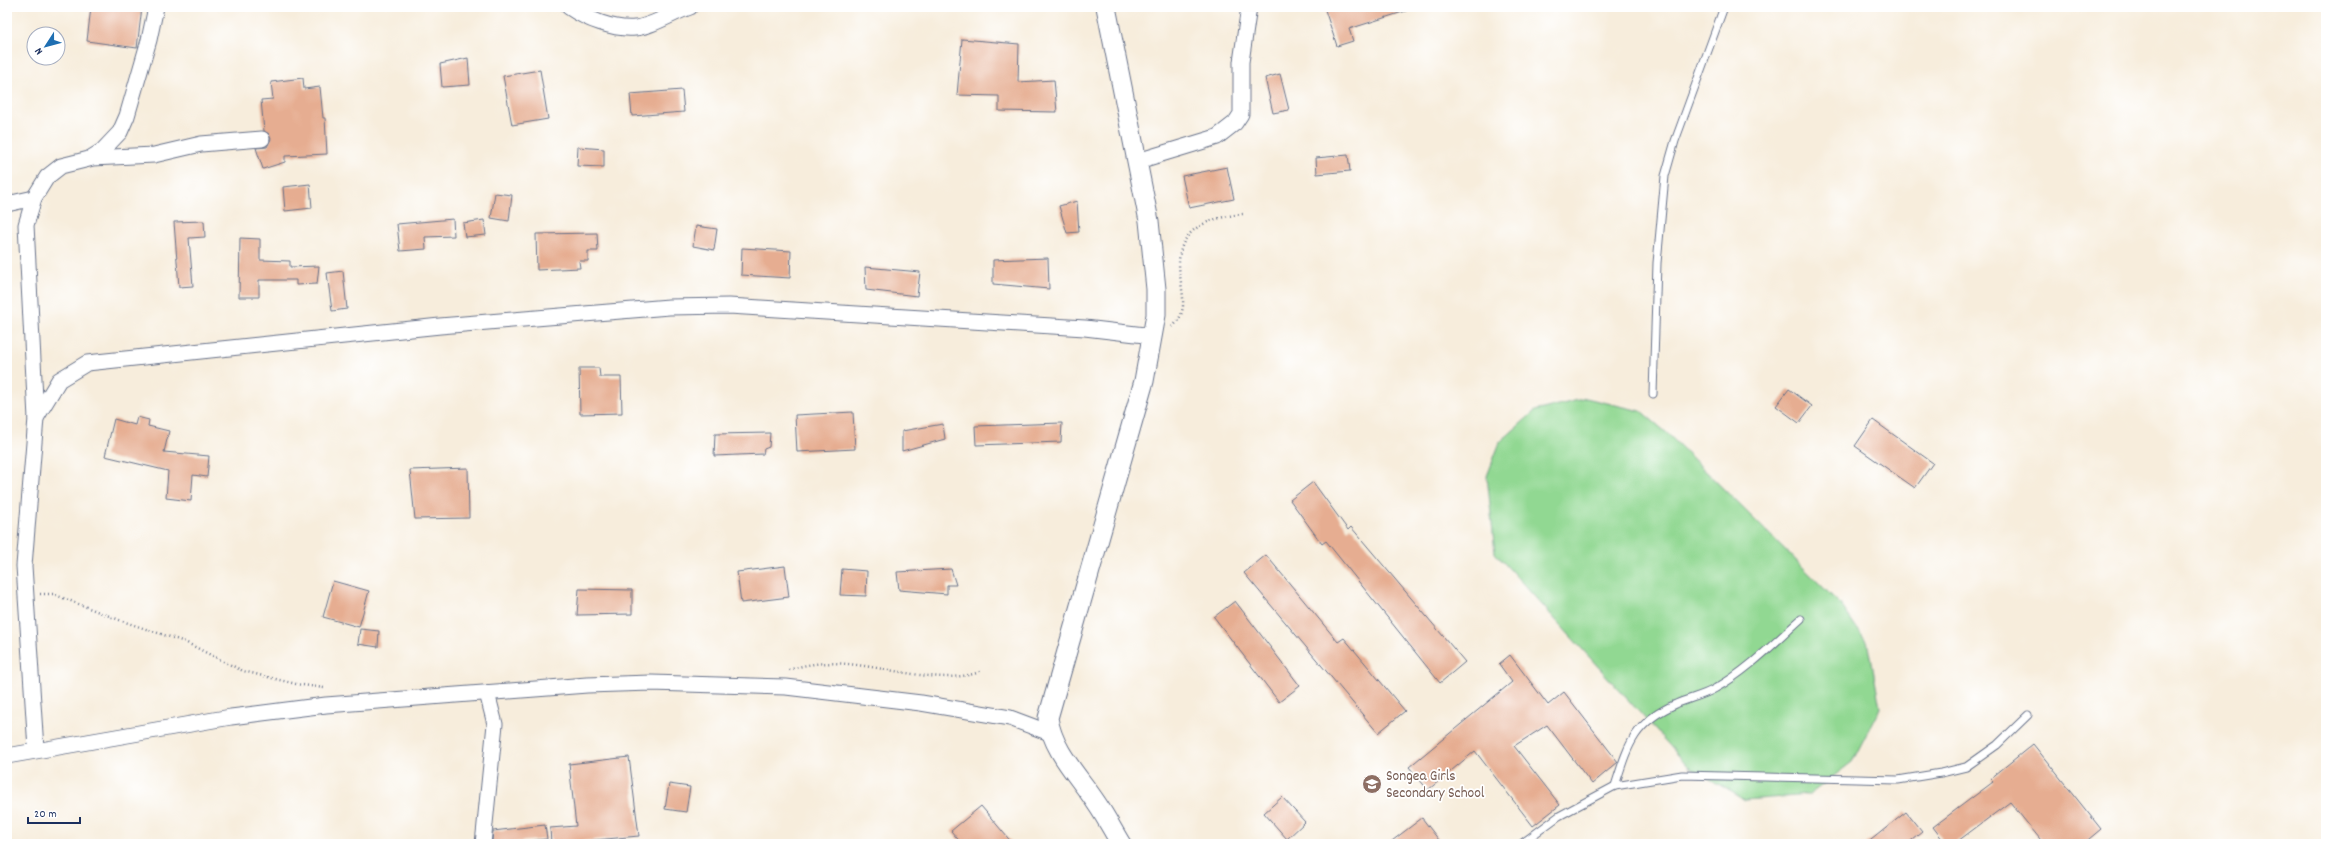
<svg xmlns="http://www.w3.org/2000/svg" width="2333" height="851" font-family="Dekko,sans-serif">
	<rect width="100%" height="100%" fill="#fff"/>
	<filter id="ink" filterUnits="userSpaceOnUse"><feTurbulence type="fractalNoise" baseFrequency=".025" numOctaves="2"/><feDisplacementMap in="SourceGraphic" scale="8" xChannelSelector="R" yChannelSelector="G"/><feConvolveMatrix kernelMatrix="1 2 1 2 8 2 1 2 1" color-interpolation-filters="sRGB"/></filter>
	<filter id="wash" filterUnits="userSpaceOnUse"><feTurbulence type="fractalNoise" baseFrequency=".012" numOctaves="4" result="noise"/><feDisplacementMap in="SourceGraphic" scale="16" xChannelSelector="R" yChannelSelector="G"/><feGaussianBlur stdDeviation="0.9" result="paint"/><feColorMatrix in="noise" values="0 0 0 0 0 0 0 0 0 0 0 0 0 0 0 0 0 1.4 0 .05"/><feComposite in="paint" operator="in"/></filter>
	<g filter="url(#wash)">
		<rect width="100%" height="100%" fill="#f7eddc"/>
		<path fill="#91d892" stroke="#568478" d="M 1586,398 L 1641,411 L 1667,433 L 1841,605 L 1869,646 L 1880,708 L 1852,762 L 1809,795 L 1745,800 L 1688,766 L 1495,553 L 1487,476 L 1500,442 L 1535,411 Z"/>
		<g id="blocks">
			<g fill="#e6ad91">
				<path d="M 91,7 L 142,7 L 137,48 L 87,41 Z"/>
				<path d="M 1324,7 L 1408,7 L 1409,10 L 1349,29 L 1353,41 L 1337,46 Z"/>
				<path d="M 962,39 L 1019,44 L 1018,82 L 1054,80 L 1057,112 L 999,111 L 999,96 L 957,95 Z"/>
				<path d="M 468,58 L 470,85 L 442,87 L 440,64 Z"/>
				<path d="M 540,70 L 548,119 L 512,125 L 503,76 Z"/>
				<path d="M 1280,74 L 1289,110 L 1273,113 L 1265,78 Z"/>
				<path d="M 303,78 L 304,89 L 320,87 L 323,118 L 325,118 L 327,154 L 285,156 L 285,162 L 263,169 L 256,148 L 267,147 L 271,139 L 269,134 L 264,131 L 261,100 L 273,99 L 271,82 Z"/>
				<path d="M 682,90 L 684,112 L 632,116 L 630,94 Z"/>
				<path d="M 578,147 L 604,149 L 604,167 L 577,166 Z"/>
				<path d="M 1348,155 L 1350,171 L 1317,174 L 1316,158 Z"/>
				<path d="M 1227,167 L 1234,199 L 1189,208 L 1182,176 Z"/>
				<path d="M 310,184 L 312,208 L 285,211 L 283,187 Z"/>
				<path d="M 495,193 L 512,195 L 509,221 L 491,218 Z"/>
				<path d="M 1077,201 L 1079,232 L 1067,233 L 1059,206 Z"/>
				<path d="M 453,219 L 454,236 L 425,237 L 426,249 L 400,251 L 397,224 Z"/>
				<path d="M 484,220 L 486,235 L 465,237 L 463,223 Z"/>
				<path d="M 204,221 L 205,237 L 189,238 L 193,286 L 179,287 L 174,222 Z"/>
				<path d="M 696,226 L 717,229 L 714,250 L 693,246 Z"/>
				<path d="M 597,233 L 598,251 L 588,251 L 588,261 L 579,261 L 580,268 L 537,270 L 536,234 Z"/>
				<path d="M 240,238 L 260,239 L 260,260 L 290,261 L 290,267 L 319,266 L 317,284 L 296,285 L 296,280 L 259,280 L 259,297 L 239,297 Z"/>
				<path d="M 742,248 L 791,251 L 790,278 L 741,275 Z"/>
				<path d="M 1048,258 L 1049,289 L 993,284 L 993,260 Z"/>
				<path d="M 865,267 L 920,272 L 917,296 L 866,290 Z"/>
				<path d="M 343,271 L 347,309 L 332,311 L 327,273 Z"/>
				<path d="M 579,368 L 599,368 L 600,377 L 621,377 L 622,413 L 580,414 Z"/>
				<path d="M 1789,389 L 1812,406 L 1799,423 L 1776,406 Z"/>
				<path d="M 853,412 L 855,449 L 797,452 L 795,415 Z"/>
				<path d="M 137,417 L 149,420 L 148,426 L 169,431 L 164,452 L 209,456 L 207,477 L 193,475 L 191,501 L 166,498 L 168,471 L 105,456 L 114,419 L 135,425 Z"/>
				<path d="M 1873,420 L 1933,463 L 1915,488 L 1855,446 Z"/>
				<path d="M 1062,423 L 1061,442 L 976,445 L 975,426 Z"/>
				<path d="M 943,424 L 945,439 L 902,451 L 902,431 Z"/>
				<path d="M 770,433 L 769,447 L 764,449 L 763,454 L 714,456 L 715,434 Z"/>
				<path d="M 468,468 L 469,518 L 415,519 L 410,470 Z"/>
				<path d="M 1313,482 L 1348,530 L 1351,527 L 1465,662 L 1440,683 L 1326,541 L 1322,544 L 1290,500 Z"/>
				<path d="M 1266,555 L 1338,642 L 1344,638 L 1405,711 L 1378,733 L 1244,573 Z"/>
				<path d="M 785,566 L 789,597 L 741,603 L 737,572 Z"/>
				<path d="M 842,569 L 867,571 L 866,596 L 840,595 Z"/>
				<path d="M 951,569 L 956,585 L 947,585 L 947,594 L 899,590 L 897,572 Z"/>
				<path d="M 333,581 L 369,591 L 359,627 L 323,617 Z"/>
				<path d="M 579,589 L 632,590 L 632,614 L 577,615 Z"/>
				<path d="M 1235,601 L 1300,686 L 1279,702 L 1214,617 Z"/>
				<path d="M 360,629 L 379,631 L 378,647 L 358,644 Z"/>
				<path d="M 1510,655 L 1548,705 L 1564,692 L 1618,762 L 1592,784 L 1547,725 L 1514,746 L 1560,805 L 1533,826 L 1475,751 L 1428,790 L 1409,767 L 1512,682 L 1499,664 Z"/>
				<path d="M 2033,744 L 2101,829 L 2083,844 L 2044,844 L 2010,802 L 1954,844 L 1946,844 L 1933,827 L 1993,782 L 1990,779 Z"/>
				<path d="M 629,757 L 639,836 L 551,844 L 550,828 L 576,826 L 569,764 Z"/>
				<path d="M 669,784 L 690,787 L 686,812 L 665,809 Z"/>
				<path d="M 1282,797 L 1305,822 L 1287,839 L 1264,813 Z"/>
				<path d="M 981,806 L 1013,844 L 962,844 L 951,831 Z"/>
				<path d="M 1906,812 L 1922,832 L 1907,844 L 1866,844 Z"/>
				<path d="M 1422,818 L 1442,844 L 1388,844 Z"/>
				<path d="M 545,825 L 547,839 L 509,843 L 492,842 L 493,831 Z"/>
			</g>
		</g>
	</g>
	<g filter="url(#ink)">
		<use href="#blocks" fill-opacity="0" stroke="#68728a" stroke-width="1"/>
		<g fill="none" stroke-linecap="round" stroke-linejoin="round">
			<g stroke="#68728a" stroke-width="9">
				<g id="service">
					<path d="M 1653,394 L 1657,263 L 1665,176 L 1675,141 L 1724,7"/>
					<path d="M 1615,786 C 1628,745 1634,722 1676,704 C 1689,698 1703,696 1716,688 C 1747,671 1774,643 1801,619"/>
					<path d="M 1521,844 L 1559,816 L 1615,786 L 1682,775 L 1898,780 L 1941,773 L 1966,767 L 1997,745 L 2028,715"/>
				</g>
			</g>
			<g stroke="#68728a" stroke-width="17">
				<g id="minor">
					<path d="M 569,7 C 586,19 614,30 635,28 C 651,27 674,12 690,7"/>
					<path d="M 92,158 L 154,155 L 201,144 L 262,139"/>
					<path d="M 1138,161 L 1217,137 L 1235,123 L 1241,114 L 1241,62 L 1249,7"/>
					<path d="M 7,204 L 34,198"/>
					<path d="M 36,418 L 59,380 L 87,363 L 440,326 L 669,307 L 729,306 L 1085,328 L 1153,336"/>
					<path d="M 36,749 L 24,566 L 36,418 L 26,225 L 34,198 L 47,177 L 61,166 L 89,159 L 102,151 L 120,132 L 127,116 L 149,40 L 156,7"/>
					<path d="M 7,756 L 231,717 L 326,705 L 587,685 L 651,683 L 786,687 L 921,703 L 1010,718 L 1050,733"/>
					<path d="M 483,844 L 495,724 L 487,693"/>
				</g>
			</g>
			<g stroke="#68728a" stroke-width="21">
				<path id="tertiary" d="M 1106,7 L 1149,221 L 1156,289 L 1156,315 L 1144,381 L 1048,718 C 1053,752 1079,776 1097,804 C 1106,817 1113,831 1121,844"/>
			</g>
			<g stroke="#68728a" stroke-width="2.5" stroke-dasharray="1 3" stroke-linecap="butt">
				<path d="M 1172,327 C 1189,312 1182,294 1180,275 C 1173,230 1206,218 1243,214"/>
				<path d="M 40,594 L 53,594 L 122,621 L 185,642 L 243,671 L 296,684 L 324,688"/>
				<path d="M 789,670 C 850,647 923,691 980,672"/>
			</g>
			<use href="#service" stroke="#fff" stroke-width="7"/>
			<use href="#minor" stroke="#fff" stroke-width="15"/>
			<use href="#tertiary" stroke="#fff" stroke-width="19"/>
		</g>
	</g>
	<defs>
		<g id="school-disc" transform="scale(1)"><circle r="9.5" fill="#8d6e63" stroke="#fff"/><path d="M0-5L7-2L0 1L-7-2ZM-4 1L0 2.5L4 1V4Q0 6-4 4Z" fill="#fff"/></g>
	</defs>
	<g fill-rule="evenodd">
		<use href="#school-disc" x="1372" y="784"/>
	</g>
	<g text-anchor="middle" stroke-width="3.5" stroke-linejoin="round" paint-order="stroke">
		<g font-size="15" fill="#785e54" stroke="#fff" text-anchor="start">
			<text x="1386" y="780">Songea Girls<tspan x="1386" dy="17">Secondary School</tspan></text>
		</g>
	</g>
	<rect width="2333" height="851" fill="none" stroke="#fff" stroke-width="24"/>
	<g transform="translate(46 46) rotate(234)"><circle r="19" fill="#ffffff" stroke="#a4acbf"/>
	<path d="M0-3L7 15L0 10L-7 15Z" fill="#1f6fb2"/>
	<text y="-6" font-size="11" font-weight="bold" text-anchor="middle" fill="#1b2f5e">N</text>
	</g>
	<path d="M28 817v6h52v-6" fill="none" stroke="#1b2f5e" stroke-width="2"/>
	<text x="34" y="817" font-size="12" fill="#1b2f5e" stroke="#ffffff" stroke-width="3" paint-order="stroke">20 m</text>
</svg>
